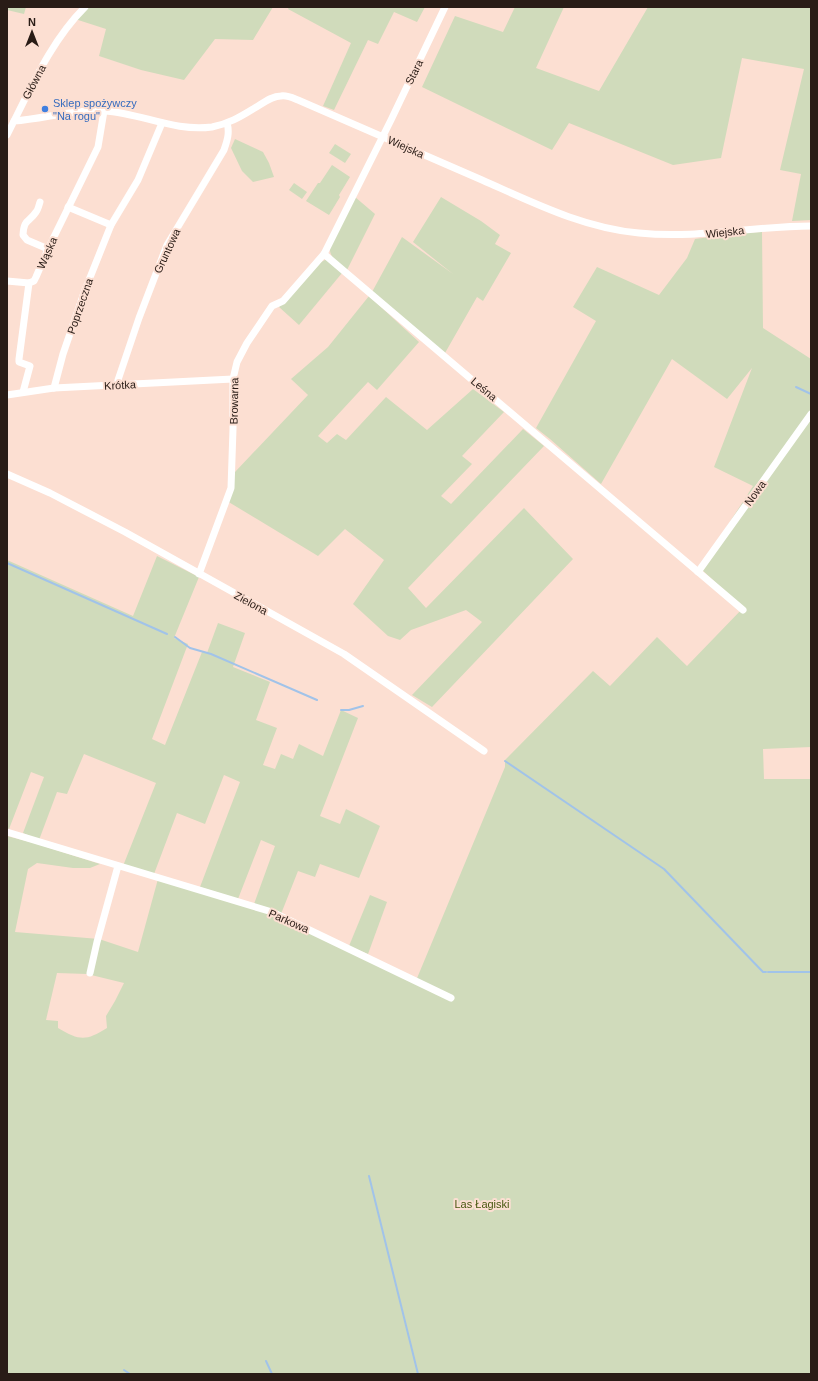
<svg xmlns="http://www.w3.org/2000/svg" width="818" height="1381" font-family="Helvetica,sans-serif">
	<rect width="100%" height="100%" fill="#fcdfd2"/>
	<g fill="#d0dbbb" fill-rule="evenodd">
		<path d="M 7,7 L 26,7 L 24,14 L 7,10 Z"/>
		<path d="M 89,7 L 273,7 L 253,40 L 215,39 L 184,80 L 141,70 L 99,56 L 106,29 L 75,19 Z"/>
		<path d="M 289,7 L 425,7 L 417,22 L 394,12 L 378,44 L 368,40 L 334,110 L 323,106 L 351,43 L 288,9 Z"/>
		<path d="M 515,7 L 564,7 L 536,68 L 599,91 L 648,7 L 811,7 L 811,220 L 792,221 L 801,174 L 780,170 L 804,69 L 742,58 L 721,158 L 673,165 L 569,123 L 552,150 L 422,87 L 455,16 L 503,32 Z"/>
		<path d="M 235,139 L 263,152 L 269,163 L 274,177 L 253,182 L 242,171 L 231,148 Z"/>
		<path d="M 335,144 L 351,154 L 345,163 L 329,153 Z"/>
		<path d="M 332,165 L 350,177 L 339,195 L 340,197 L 329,215 L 306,201 L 318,183 L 320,183 Z"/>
		<path d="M 294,183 L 307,192 L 302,199 L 289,190 Z"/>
		<path d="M 355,197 L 375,214 L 347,270 C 340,264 329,258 330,248 Z"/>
		<path d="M 441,197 L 481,221 L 500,235 L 495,244 L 511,253 L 483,301 L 477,297 L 445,353 L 372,292 L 402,237 L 453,274 L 413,242 Z"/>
		<path d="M 762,232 L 763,328 L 811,359 L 811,747 L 763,749 L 764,779 L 811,779 L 811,1374 L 7,1374 L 7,836 L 34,843 L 100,864 L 90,868 L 73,868 L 37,863 L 28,869 L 15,932 L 99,939 L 138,952 L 158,879 L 270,913 L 415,983 L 505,767 L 505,760 L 593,671 L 610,686 L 657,637 L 687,666 L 743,608 L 700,568 L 753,486 L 714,467 L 752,368 L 727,399 L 672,359 L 601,484 L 550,439 L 536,428 L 596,321 L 573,307 L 597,267 L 659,295 L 687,258 L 695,239 L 740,233 ZM 57,973 L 87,974 L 124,983 L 115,1001 L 106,1016 L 107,1028 C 86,1041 80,1041 58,1028 L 58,1021 L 46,1020 Z"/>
		<path d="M 325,260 L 327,260 L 342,273 L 299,325 L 279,307 L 321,262 Z"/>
		<path d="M 369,296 L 419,342 L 377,390 L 368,382 L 318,436 L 327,443 L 337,434 L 346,440 L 386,397 L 427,430 L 473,389 L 504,412 L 462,456 L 472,464 L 441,496 L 451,504 L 523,429 L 544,446 L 408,588 L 426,608 L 524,508 L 573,559 L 432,707 L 412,695 L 482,622 L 466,610 L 411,630 L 400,640 L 388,636 L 353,604 L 384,560 L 345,529 L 318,556 L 227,501 L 235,472 L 308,395 L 291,379 L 328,347 Z"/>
		<path d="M 157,556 L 199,577 L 174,638 L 188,644 L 152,739 L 165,745 L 202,652 L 207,653 L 218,623 L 245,633 L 233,667 L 270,682 L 256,720 L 277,728 L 263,765 L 275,769 L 281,754 L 293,759 L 299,744 L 323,756 L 341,710 L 358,718 L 320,816 L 340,824 L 346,809 L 380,826 L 359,878 L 320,864 L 315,877 L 298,871 L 281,914 L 254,904 L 275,846 L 261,840 L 238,899 L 200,887 L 240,782 L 224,775 L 205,824 L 177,813 L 154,874 L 123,866 L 156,783 L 84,754 L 67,794 L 57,792 L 39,840 L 23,833 L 44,777 L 31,772 L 9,829 L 7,828 L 7,560 L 133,616 Z"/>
		<path d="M 370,895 L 387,902 L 368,954 L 349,946 Z"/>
	</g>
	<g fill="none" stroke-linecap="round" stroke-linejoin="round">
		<g stroke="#a1c3e9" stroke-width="2">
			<path d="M 796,387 L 811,394"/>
			<path d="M 7,563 L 167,634"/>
			<path d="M 175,637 L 190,648 L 211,654 L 317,700"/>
			<path d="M 341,710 L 349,710 L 363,706"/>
			<path d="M 505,761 L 664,869 L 763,972 L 766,972"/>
			<path d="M 768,972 L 811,972"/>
			<path d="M 369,1176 L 418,1374"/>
			<path d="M 266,1361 L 272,1374"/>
			<path d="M 124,1370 L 130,1374"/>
		</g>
		<g stroke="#fff" stroke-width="7">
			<path d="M 14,121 C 34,81 53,39 85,7"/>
			<path d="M 7,135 L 14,121 C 44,119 74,109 104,111 C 142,113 173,132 212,127 C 228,124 240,117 253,109 C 262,104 271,96 281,96 C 287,95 293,98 298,100 C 359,126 420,153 482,180 C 532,202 583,228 639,233 C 698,239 753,226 811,226"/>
			<path d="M 40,202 C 39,205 38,210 36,212 C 29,223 24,218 23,235 L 27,240 L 48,249"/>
			<path d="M 68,207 L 111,225"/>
			<path d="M 324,254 L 743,610"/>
			<path d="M 7,281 L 29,283"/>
			<path d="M 118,386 L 118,380 L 139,318 L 167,245 L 224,150 C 227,141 230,133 227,123"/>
			<path d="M 54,388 L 63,354 L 85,290 L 111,225 L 138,180 L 162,123"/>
			<path d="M 23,392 L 30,366 L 19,362 L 19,359 L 29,283 L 34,281 L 36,277 L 48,249 L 98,147 L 104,111"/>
			<path d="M 7,395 L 54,388 L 233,379"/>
			<path d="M 7,474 L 50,493 L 125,532 L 344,654 L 484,751"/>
			<path d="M 698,572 L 811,414"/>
			<path d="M 199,574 L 231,488 L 233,429 L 233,379 L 237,362 L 247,343 L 272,306 L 283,301 L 324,254 L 391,120 L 445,7"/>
			<path d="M 7,832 L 272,912 L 451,998"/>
			<path d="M 90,973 L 97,942 L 118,866"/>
		</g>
	</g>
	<circle fill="#3f7fe0" stroke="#fcdfd2" stroke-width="1.5" cx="45" cy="109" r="4"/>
	<g text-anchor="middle" stroke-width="4" stroke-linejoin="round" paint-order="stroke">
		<g font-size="11" fill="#291c16" stroke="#fcdfd2">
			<text transform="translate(414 72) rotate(-64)" y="4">Stara</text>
			<text transform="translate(34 82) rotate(-62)" y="4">Główna</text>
			<text transform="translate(406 147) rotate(24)" y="4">Wiejska</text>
			<text transform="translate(725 232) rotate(-6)" y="4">Wiejska</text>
			<text transform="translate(167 251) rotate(-65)" y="4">Gruntowa</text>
			<text transform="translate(47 253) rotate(-66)" y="4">Wąska</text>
			<text transform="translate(80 306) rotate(-71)" y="4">Poprzeczna</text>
			<text transform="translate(120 385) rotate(-3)" y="4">Krótka</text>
			<text transform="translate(484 389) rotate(40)" y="4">Leśna</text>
			<text transform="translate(234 401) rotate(-89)" y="4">Browarna</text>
			<text transform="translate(755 493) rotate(-54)" y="4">Nowa</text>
			<text transform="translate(251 603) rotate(29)" y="4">Zielona</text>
			<text transform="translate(289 921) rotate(24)" y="4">Parkowa</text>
		</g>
		<g font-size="11" fill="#366cbe" stroke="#fcdfd2" text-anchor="start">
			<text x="53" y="107">Sklep spożywczy<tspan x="53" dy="13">"Na rogu"</tspan></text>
		</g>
		<g font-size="11" fill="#475810" stroke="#fcdfd2">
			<text x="482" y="1208">Las Łagiski</text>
		</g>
	</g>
	<rect width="818" height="1381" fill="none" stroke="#291c16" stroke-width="16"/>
	<g transform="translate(32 32)" stroke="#fcdfd2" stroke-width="3" paint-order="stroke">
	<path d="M0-3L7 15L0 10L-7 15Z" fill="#291c16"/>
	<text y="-6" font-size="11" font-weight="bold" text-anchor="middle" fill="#291c16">N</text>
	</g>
</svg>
